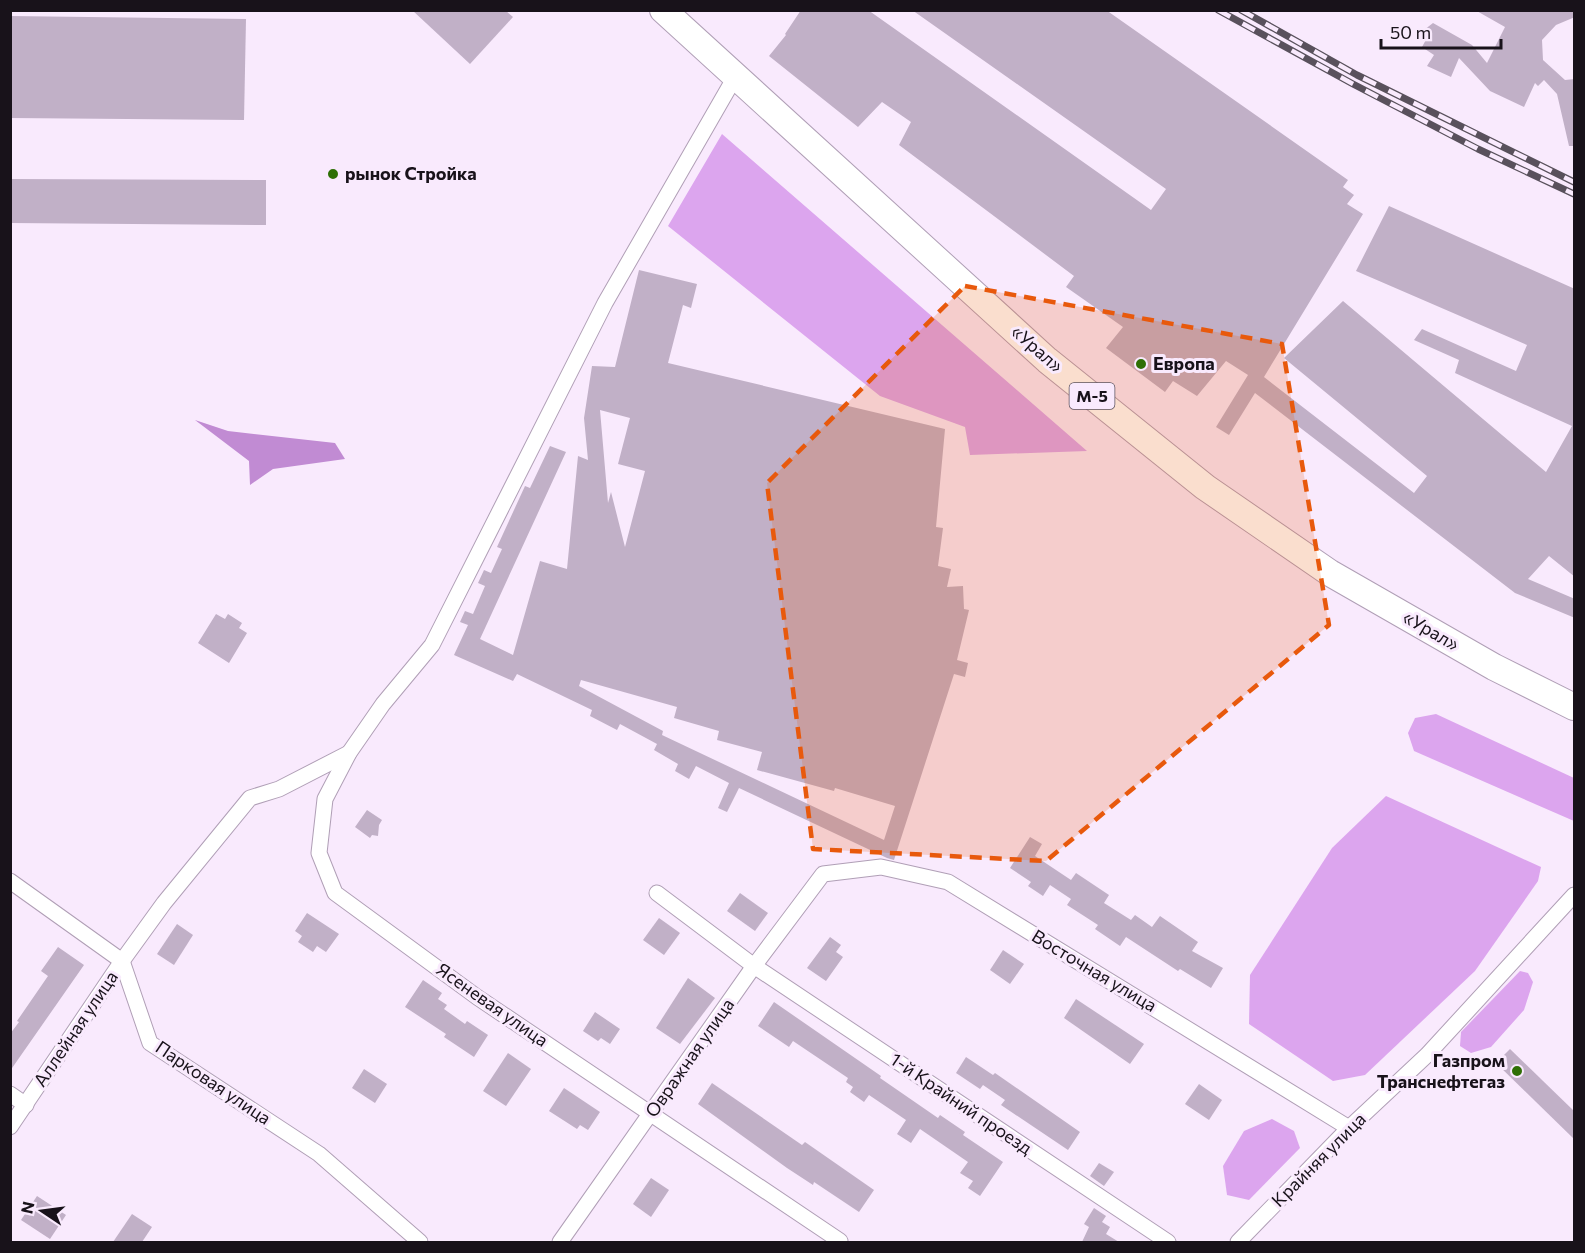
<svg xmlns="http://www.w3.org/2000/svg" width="1585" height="1253" font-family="Commissioner,sans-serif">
	<rect width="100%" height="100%" fill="#f9eafd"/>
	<g fill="#dca5ee">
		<path d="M 722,134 L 1087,451 L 970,455 L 965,427 L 880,396 L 668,226 Z"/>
		<path d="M 1436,714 L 1574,778 L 1574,821 L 1414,751 L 1408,733 L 1415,718 Z"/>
		<path d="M 1386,796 L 1541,867 L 1538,881 L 1475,971 L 1365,1075 L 1333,1081 L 1249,1024 L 1250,975 L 1332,848 Z"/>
		<path d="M 1520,971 L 1528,973 L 1533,982 L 1524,1010 L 1491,1047 L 1471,1053 L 1460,1046 L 1461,1032 Z"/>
		<path d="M 1272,1119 L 1294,1131 L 1300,1148 L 1249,1200 L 1227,1195 L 1223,1166 L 1244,1131 Z"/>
	</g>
	<path fill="#c18bd3" d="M 195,420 L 228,431 L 335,443 L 345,459 L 273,469 L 250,485 L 249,461 Z"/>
	<g fill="#c1b0c7" fill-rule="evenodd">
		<path d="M 412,10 L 505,10 L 513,17 L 470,64 Z"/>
		<path d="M 801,10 L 868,10 L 1151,210 L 1166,189 L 912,10 L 1106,10 L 1348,180 L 1343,187 L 1354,195 L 1347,204 L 1363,214 L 1264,377 L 1414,493 L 1427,476 L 1284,358 L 1343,301 L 1546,472 L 1572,426 L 1455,373 L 1459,360 L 1414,340 L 1422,329 L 1516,371 L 1527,345 L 1356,271 L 1389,206 L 1575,289 L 1575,577 L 1549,556 L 1528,579 L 1575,599 L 1575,618 L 1515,593 L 1255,393 L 1229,435 L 1216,427 L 1248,375 L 1226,361 L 1197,396 L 1173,381 L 1165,392 L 1106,348 L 1123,327 L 1066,287 L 1074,276 L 899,145 L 911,122 L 882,102 L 858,127 L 769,56 L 786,35 L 785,34 Z"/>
		<path d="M 1475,10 L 1575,10 L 1575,17 L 1556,25 L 1542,40 L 1543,60 L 1565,80 L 1575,79 L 1575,146 L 1569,146 L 1557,94 L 1544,80 L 1538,86 L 1535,83 L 1524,107 L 1490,91 L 1459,58 L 1451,77 L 1427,66 L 1434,55 L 1422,47 L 1428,36 L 1424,30 L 1433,23 L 1472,45 L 1487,63 L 1505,27 Z"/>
		<path d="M 10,16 L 246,19 L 244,120 L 10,118 Z"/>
		<path d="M 10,179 L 266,180 L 266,225 L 10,223 Z"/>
		<path d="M 639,270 L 697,284 L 691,308 L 683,305 L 668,363 L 945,429 L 936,527 L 943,528 L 938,566 L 951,569 L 947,587 L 963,586 L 964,609 L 969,610 L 957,660 L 968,663 L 965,677 L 954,674 L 894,860 L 887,858 L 739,788 L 727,812 L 718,808 L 729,783 L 696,766 L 689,779 L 675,771 L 678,764 L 654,750 L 657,744 L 620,724 L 617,730 L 590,716 L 592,710 L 517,674 L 513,681 L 454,655 L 468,625 L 460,622 L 465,611 L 473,614 L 485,586 L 478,583 L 484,570 L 491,573 L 502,549 L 497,547 L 525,486 L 530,488 L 550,446 L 566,452 L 480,639 L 513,655 L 540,561 L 567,569 L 578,456 L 588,460 L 584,418 L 592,366 L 615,367 ZM 600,410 L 630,418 L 618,464 L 645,471 L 625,547 L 611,492 L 608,503 ZM 581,680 L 677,707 L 674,718 L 719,731 L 717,740 L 762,752 L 757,770 L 834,791 L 835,788 L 895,806 L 884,840 L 662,735 L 663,731 L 579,686 Z"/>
		<path d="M 216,614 L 225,619 L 228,614 L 242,623 L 239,628 L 247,633 L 229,663 L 198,643 Z"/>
		<path d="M 367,810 L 382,820 L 379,825 L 378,836 L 372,835 L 370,838 L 355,827 Z"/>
		<path d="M 1030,837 L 1042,844 L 1035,856 L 1071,880 L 1076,873 L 1109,895 L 1104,903 L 1131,920 L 1135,915 L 1152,927 L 1160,916 L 1198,942 L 1192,951 L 1223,968 L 1211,988 L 1180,969 L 1178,971 L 1126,937 L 1120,946 L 1095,929 L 1098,925 L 1067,905 L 1071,899 L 1050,885 L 1043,896 L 1028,886 L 1031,882 L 1010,868 Z"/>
		<path d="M 740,893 L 768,913 L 755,931 L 727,911 Z"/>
		<path d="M 307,913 L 339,934 L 326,952 L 317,946 L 313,952 L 298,942 L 302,936 L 295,931 Z"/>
		<path d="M 659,918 L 680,933 L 664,955 L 643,940 Z"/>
		<path d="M 177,924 L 193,935 L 174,965 L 157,954 Z"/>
		<path d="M 830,937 L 841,945 L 836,952 L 843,957 L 826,981 L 807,968 Z"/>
		<path d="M 58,947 L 84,965 L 10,1071 L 10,1034 L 19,1022 L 17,1021 L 48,976 L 41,971 Z"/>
		<path d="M 1003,950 L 1024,964 L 1010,984 L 990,970 Z"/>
		<path d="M 688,978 L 715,998 L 680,1044 L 656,1028 Z"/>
		<path d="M 423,980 L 442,993 L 438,999 L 447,1005 L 444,1009 L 465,1024 L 467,1021 L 488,1035 L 474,1057 L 444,1037 L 446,1034 L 405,1007 Z"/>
		<path d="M 1076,999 L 1144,1044 L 1130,1064 L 1064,1018 Z"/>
		<path d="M 774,1002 L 881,1076 L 880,1078 L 938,1118 L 940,1115 L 965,1132 L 963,1135 L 1003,1162 L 980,1196 L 968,1188 L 973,1181 L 960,1173 L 968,1162 L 920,1129 L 911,1143 L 897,1134 L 906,1120 L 869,1095 L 864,1102 L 850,1092 L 853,1087 L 846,1082 L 848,1078 L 793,1041 L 789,1047 L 758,1026 Z"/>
		<path d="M 595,1012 L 620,1029 L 610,1044 L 601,1038 L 598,1041 L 583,1031 Z"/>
		<path d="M 1510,1049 L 1575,1112 L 1575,1140 L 1496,1063 Z"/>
		<path d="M 508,1053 L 531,1069 L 506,1106 L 483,1091 Z"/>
		<path d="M 966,1057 L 993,1075 L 995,1073 L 1080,1132 L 1068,1150 L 1001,1105 L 1005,1100 L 983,1085 L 980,1089 L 956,1073 Z"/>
		<path d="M 364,1069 L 387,1084 L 375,1103 L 352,1088 Z"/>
		<path d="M 712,1083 L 802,1145 L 805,1142 L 874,1190 L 859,1212 L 814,1182 L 813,1185 L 787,1168 L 698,1104 Z"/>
		<path d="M 1199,1084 L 1222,1100 L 1209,1120 L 1185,1104 Z"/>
		<path d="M 564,1088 L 600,1112 L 588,1130 L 580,1125 L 577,1129 L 549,1111 Z"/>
		<path d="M 1099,1163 L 1114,1172 L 1104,1186 L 1090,1176 Z"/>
		<path d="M 651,1178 L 669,1190 L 651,1217 L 633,1204 Z"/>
		<path d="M 37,1196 L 66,1215 L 50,1239 L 21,1220 Z"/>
		<path d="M 1094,1208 L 1106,1216 L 1102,1222 L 1110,1227 L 1106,1234 L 1119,1242 L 1082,1242 L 1089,1227 L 1084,1224 Z"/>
		<path d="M 132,1214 L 152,1227 L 142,1242 L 113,1242 Z"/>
	</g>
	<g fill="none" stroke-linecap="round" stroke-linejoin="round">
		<g stroke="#b09fb6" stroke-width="17">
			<g id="minor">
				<path d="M 735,77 L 605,303 L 432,645 L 383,704 L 349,753 L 325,799 L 319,853 L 335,893 L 477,997 L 840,1241"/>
				<path d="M 10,881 L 122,961 L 150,1043 L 319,1154 L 420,1242"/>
				<path d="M 657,893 L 754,966 L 1168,1242"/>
				<path d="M 10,1094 L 26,1105"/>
				<path d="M 10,1127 L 122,961 L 164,903 L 250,798 L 279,789 L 349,753"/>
				<path d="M 560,1242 L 754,966 L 823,874 L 881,867 L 948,882 L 1349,1128"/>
				<path d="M 1238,1242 L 1349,1128 L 1427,1055 L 1574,895"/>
			</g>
		</g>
		<g stroke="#b09fb6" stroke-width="28">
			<path id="trunk" d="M 663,10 L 1047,360 L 1205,487 L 1330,573 L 1494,667 L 1574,707"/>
		</g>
		<use href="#minor" stroke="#fff" stroke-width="15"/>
		<use href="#trunk" stroke="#fff" stroke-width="26"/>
		<g stroke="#59515c" stroke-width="7">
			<g id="rail">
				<path d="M 1218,10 L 1353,84 L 1478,149 L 1574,194"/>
				<path d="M 1241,10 L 1357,75 L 1574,182"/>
			</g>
		</g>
		<use href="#rail" stroke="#f9eafd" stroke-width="4.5" stroke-dasharray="14" stroke-linecap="butt"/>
	</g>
	<path fill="#e8590c" fill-opacity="0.2" stroke="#e8590c" stroke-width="4.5" stroke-dasharray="12 8" stroke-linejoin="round" d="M 965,286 L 1282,344 L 1329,625 L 1046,861 L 813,849 L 767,483 Z"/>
	<g fill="#2e6f05" stroke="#f9eafd" stroke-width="2">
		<circle cx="333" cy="174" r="6"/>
		<circle cx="1141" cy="364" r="6"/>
		<circle cx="1517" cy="1071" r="6"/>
	</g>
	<g text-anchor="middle" stroke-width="6" stroke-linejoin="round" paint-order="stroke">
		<rect fill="#f9eafd" stroke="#5c535e" stroke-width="1.5" x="1069.5" y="383" width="45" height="26" rx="4.5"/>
		<g font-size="16" font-weight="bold" fill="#18121a">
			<text x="1092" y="402">М-5</text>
		</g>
		<g font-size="18" font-weight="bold" fill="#18121a" stroke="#f9eafd" text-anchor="start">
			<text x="345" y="180">рынок Стройка</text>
			<text x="1153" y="370">Европа</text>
			<text x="1505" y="1067" text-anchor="end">Газпром<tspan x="1505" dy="21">Транснефтегаз</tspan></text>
		</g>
		<g font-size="18" fill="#18121a" stroke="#f9eafd">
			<text transform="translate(1037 349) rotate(41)" y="6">«Урал»</text>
			<text transform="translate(1431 631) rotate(30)" y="6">«Урал»</text>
			<text transform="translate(1094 971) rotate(31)" y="6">Восточная улица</text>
			<text transform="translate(492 1005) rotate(35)" y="6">Ясеневая улица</text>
			<text transform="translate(76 1029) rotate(-56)" y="6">Аллейная улица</text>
			<text transform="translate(690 1058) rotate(-55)" y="6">Овражная улица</text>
			<text transform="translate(213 1083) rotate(34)" y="6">Парковая улица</text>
			<text transform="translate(961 1104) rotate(34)" y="6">1-й Крайний проезд</text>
			<text transform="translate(1319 1160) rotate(-45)" y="6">Крайняя улица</text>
		</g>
	</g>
	<rect width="1585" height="1253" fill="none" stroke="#18121a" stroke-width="24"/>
	<g transform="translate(42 1211) rotate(283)" stroke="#f9eafd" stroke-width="4.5" paint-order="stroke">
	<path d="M0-4.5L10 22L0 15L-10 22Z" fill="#18121a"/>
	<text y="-9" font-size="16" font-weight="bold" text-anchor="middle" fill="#18121a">N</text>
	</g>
	<path d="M1381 39v9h120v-9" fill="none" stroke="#18121a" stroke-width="3"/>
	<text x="1390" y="39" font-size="18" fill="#18121a" stroke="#f9eafd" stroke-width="4.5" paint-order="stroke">50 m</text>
</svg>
